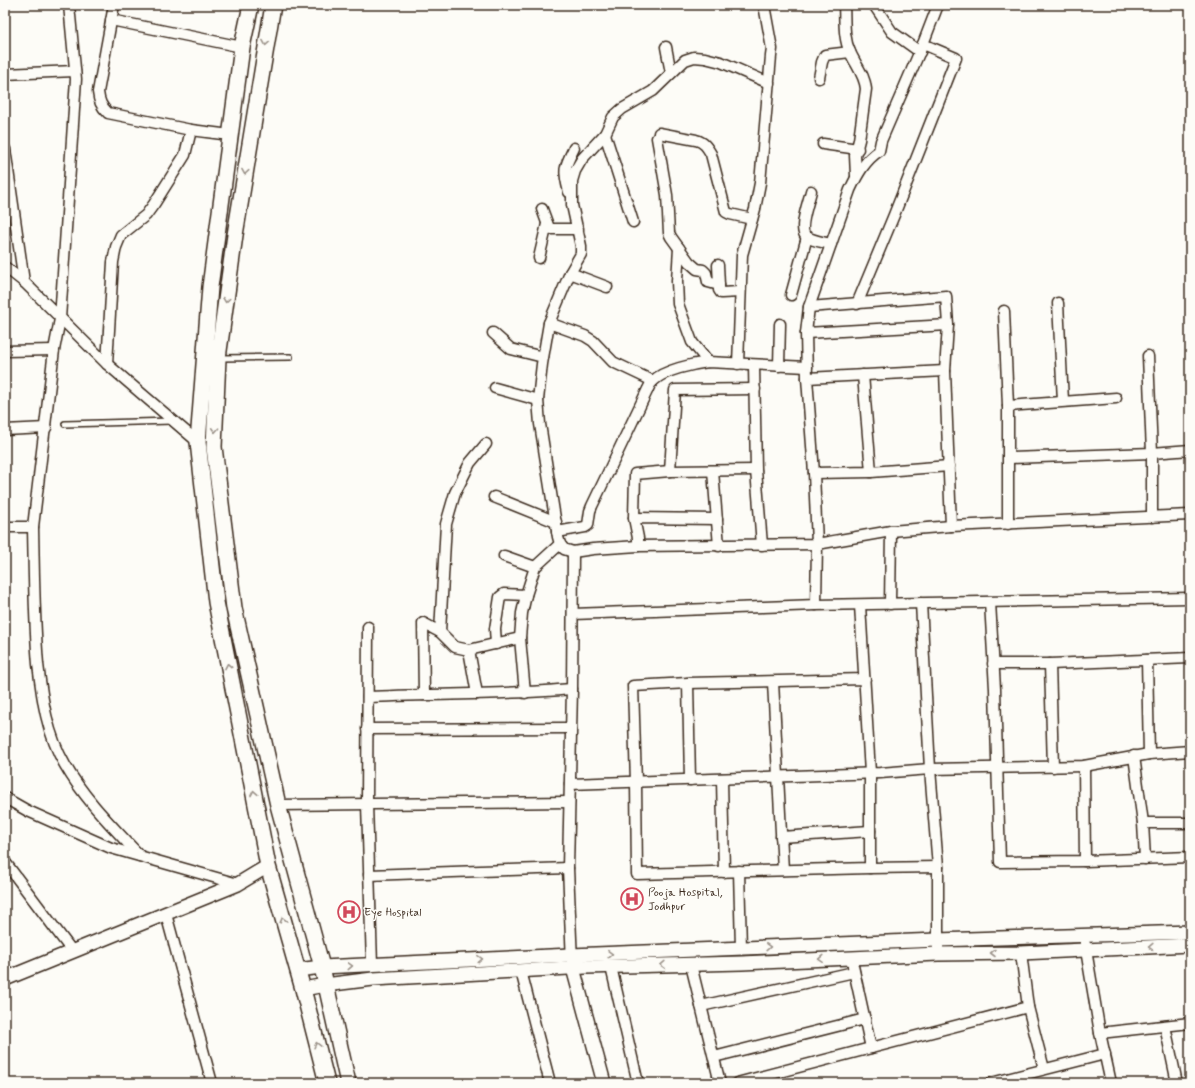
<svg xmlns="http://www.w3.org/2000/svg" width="1195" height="1088" font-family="Mynerve,sans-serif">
	<rect width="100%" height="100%" fill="#fdfcf7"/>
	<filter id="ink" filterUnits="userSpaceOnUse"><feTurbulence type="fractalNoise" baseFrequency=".025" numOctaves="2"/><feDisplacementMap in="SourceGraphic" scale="8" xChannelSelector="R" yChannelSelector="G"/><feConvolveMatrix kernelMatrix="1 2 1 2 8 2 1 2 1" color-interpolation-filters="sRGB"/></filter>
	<g filter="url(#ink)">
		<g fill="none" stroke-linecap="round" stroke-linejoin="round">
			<g stroke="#3b2a1e" stroke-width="8">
				<g id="service">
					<path d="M 221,358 L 290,357"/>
					<path d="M 65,424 L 172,421"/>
				</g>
			</g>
			<g stroke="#3b2a1e" stroke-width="13">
				<g id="minor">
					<path d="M 844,5 C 845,20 843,37 850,52 C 855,64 865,75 866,89 L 859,140 L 855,155 L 856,176"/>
					<path d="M 874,5 L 892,32 L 920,52"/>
					<path d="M 111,20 L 242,47"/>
					<path d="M 666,47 L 671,73"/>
					<path d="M 5,74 L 75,71"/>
					<path d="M 819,78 L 822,62 L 825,55 L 850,52"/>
					<path d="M 769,83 L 721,62 L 705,58 L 694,57 L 685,60 L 653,91 L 622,109 L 613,117 L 605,134 L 582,159 L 575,171 L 572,181 L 572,205 L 581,246 L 581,254 L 570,273 L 549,323 L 542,364 L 538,400 L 540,424 L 558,537 L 560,544 L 564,549 L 573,552 L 593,549 L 638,546 L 817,544 L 891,531 L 951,526 L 1190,515"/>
					<path d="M 191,130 L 230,135"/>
					<path d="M 659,133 L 696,140 C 704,142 707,147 711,154 L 726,212 L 730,214 L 752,219"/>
					<path d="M 605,134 L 633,222"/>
					<path d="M 657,138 L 667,195 L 669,233 L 671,237 L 689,262 L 697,269 L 703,270 L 706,273 L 708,282 L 719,285 L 719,290 L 721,293 L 740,292"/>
					<path d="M 823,144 L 858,149"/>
					<path d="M 5,149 L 24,282"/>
					<path d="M 811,191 C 809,201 797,231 807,237 C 813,241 824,242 831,244"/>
					<path d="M 569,192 C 563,170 564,168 574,148"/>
					<path d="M 542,209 L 549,228 L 552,229 L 578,229"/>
					<path d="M 679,248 L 677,281 L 678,304 L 692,342 L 708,362"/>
					<path d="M 539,258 L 547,224"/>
					<path d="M 718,265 L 719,285"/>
					<path d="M 5,267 L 24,282 L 107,364 L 198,442"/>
					<path d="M 570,273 L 607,287"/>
					<path d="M 791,295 L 807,237"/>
					<path d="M 1058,303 L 1063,401"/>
					<path d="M 857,304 L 894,215 L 956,58 L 923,44"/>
					<path d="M 809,307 L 946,296 L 948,325 L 945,371 L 951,526"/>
					<path d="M 1004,311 L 1008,406 L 1008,524"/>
					<path d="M 549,323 L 585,336 L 593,341 L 613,362 L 653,381"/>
					<path d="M 493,333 L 511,349 L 543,357"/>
					<path d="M 806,333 L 948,325"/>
					<path d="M 5,351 L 54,350"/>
					<path d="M 1148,356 L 1152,453 L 1152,517"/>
					<path d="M 107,364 L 113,262 L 116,247 L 121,235 L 146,215 L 154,204 L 185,155 L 191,130 L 108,113 C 101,106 99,101 98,92 L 114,5"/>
					<path d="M 738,364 L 742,255 L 755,209 L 760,183 L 771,56 L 772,49 L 764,5"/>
					<path d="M 754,365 L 756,470 L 762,545"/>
					<path d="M 779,366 L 780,324"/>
					<path d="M 863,375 L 871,472"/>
					<path d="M 807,378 L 945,371"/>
					<path d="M 495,388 L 538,400"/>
					<path d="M 1008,406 L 1116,398"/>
					<path d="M 5,430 L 46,428"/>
					<path d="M 1009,458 L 1152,453 L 1190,450"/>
					<path d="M 670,471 L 675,390 L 755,389"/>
					<path d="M 713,471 L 719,546"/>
					<path d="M 814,473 L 871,472 L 949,466"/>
					<path d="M 494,497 L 556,522"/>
					<path d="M 634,518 L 635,474 L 670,471 L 756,470"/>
					<path d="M 5,527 L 33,527 L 54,350 L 60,319 L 76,79 L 69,5"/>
					<path d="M 33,527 C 34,573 34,618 38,664 C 42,699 47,734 65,765 C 85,800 113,827 140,856"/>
					<path d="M 557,532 L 585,527 L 588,525 L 590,511 L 592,506 L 648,389 C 649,386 651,383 653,381 C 664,370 693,364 708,362 L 807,367"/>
					<path d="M 638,546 L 638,538 L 634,518 L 717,519"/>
					<path d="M 504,556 L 535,567"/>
					<path d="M 990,602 L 995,689 L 1000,862 L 1085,861 L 1190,857"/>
					<path d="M 921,603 L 930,769 L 938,867 L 938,954"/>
					<path d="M 890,604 L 891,531"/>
					<path d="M 816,605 L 817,544 L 814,473 L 807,378 L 806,333 L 809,307 L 850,190 C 857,175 865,160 879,151 L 881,141 L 923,44 L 938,5"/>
					<path d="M 860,605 L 870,773 L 870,868 L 637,874 L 636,782 L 633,686 L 688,683 L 865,679"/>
					<path d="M 573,614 L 816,605 L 1190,598"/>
					<path d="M 368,627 L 367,804 L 372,965"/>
					<path d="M 440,632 L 446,524 L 455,493 L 470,463 L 486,444"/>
					<path d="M 496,644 L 495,629 L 500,597 L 504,594 L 526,595"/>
					<path d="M 469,650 L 477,694"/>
					<path d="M 1147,660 L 1149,754"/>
					<path d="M 993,664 L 1050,664 L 1190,658"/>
					<path d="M 1050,664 L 1053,767"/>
					<path d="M 773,682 L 783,870"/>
					<path d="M 688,683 L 690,780"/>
					<path d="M 525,693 L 520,638 L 522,613 L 526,595 L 535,567 L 560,544"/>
					<path d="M 424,695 L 423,623 L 440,632 L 455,647 L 469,650 L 520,638"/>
					<path d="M 368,697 C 436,694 504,695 572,689"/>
					<path d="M 367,729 L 571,728"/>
					<path d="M 1134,756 L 1143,823 L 1145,859"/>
					<path d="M 1084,766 L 1085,861"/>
					<path d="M 722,779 L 724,872"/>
					<path d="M 570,784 L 880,773 L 930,769 L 1084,766 L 1149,754 L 1190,751"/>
					<path d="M 5,798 L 28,811 L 111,848 L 238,884"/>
					<path d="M 278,805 L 569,802"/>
					<path d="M 1143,823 L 1190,823"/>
					<path d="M 781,837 L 870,831"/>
					<path d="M 5,862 L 72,951"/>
					<path d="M 870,868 L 938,867"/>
					<path d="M 739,871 L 741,948"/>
					<path d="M 369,875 L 568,868"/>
					<path d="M 166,914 L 212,1083"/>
					<path d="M 1085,944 L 1100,1033 L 1111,1083"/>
					<path d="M 572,962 L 568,868 L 572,689 L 573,552"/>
					<path d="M 691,965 L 720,1083"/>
					<path d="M 853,966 L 871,1048"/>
					<path d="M 611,967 L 638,1083"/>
					<path d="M 521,971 L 550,1083"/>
					<path d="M 701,1006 L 854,972"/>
					<path d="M 1028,1007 L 1044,1069"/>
					<path d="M 1165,1026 L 1177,1083"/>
					<path d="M 1100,1033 L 1190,1023"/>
					<path d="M 714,1057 L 865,1019"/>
					<path d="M 737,1083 L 1028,1007 L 1021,953"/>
					<path d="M 991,1083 L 1105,1054"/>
				</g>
			</g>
			<g stroke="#3b2a1e" stroke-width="16">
				<g id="tertiary">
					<path d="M 573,968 L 604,1083"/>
					<path d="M 297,970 L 322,967 L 571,955 L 937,940 L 1190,932"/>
					<path d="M 5,979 L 238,884 L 268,866"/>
					<path d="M 303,989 L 325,985 L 373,979 L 586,967 L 742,963 L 938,954 L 1021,953 L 1190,945"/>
				</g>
			</g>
			<g stroke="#3b2a1e" stroke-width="18">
				<g id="secondary">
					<path d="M 251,5 L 242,47 L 210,287 L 198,442 L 216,602 L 261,830 L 268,866 L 303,989 L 327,1083"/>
					<path d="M 273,5 L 235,235 L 218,358 L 214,447 L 234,608 L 278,805 L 322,967 L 348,1083"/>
				</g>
			</g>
			<use href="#service" stroke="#fdfcf7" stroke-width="5"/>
			<use href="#minor" stroke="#fdfcf7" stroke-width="10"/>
			<use href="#tertiary" stroke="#fdfcf7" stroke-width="13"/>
			<use href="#secondary" stroke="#fdfcf7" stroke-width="15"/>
		</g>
		<defs><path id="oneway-chevron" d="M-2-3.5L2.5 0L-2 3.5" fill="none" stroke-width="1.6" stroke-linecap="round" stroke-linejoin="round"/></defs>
		<g stroke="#9c938a">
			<use href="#oneway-chevron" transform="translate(266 43) rotate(99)"/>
			<use href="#oneway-chevron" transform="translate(245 172) rotate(99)"/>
			<use href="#oneway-chevron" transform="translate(226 300) rotate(98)"/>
			<use href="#oneway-chevron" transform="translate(215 430) rotate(93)"/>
			<use href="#oneway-chevron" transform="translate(228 666) rotate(-101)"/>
			<use href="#oneway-chevron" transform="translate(254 793) rotate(-101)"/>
			<use href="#oneway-chevron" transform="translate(283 920) rotate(-105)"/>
			<use href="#oneway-chevron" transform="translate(768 947) rotate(-2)"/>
			<use href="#oneway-chevron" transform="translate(1151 947) rotate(178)"/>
			<use href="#oneway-chevron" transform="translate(993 953) rotate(180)"/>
			<use href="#oneway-chevron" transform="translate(610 954) rotate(-2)"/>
			<use href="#oneway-chevron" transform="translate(480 959) rotate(-3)"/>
			<use href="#oneway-chevron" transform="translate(821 959) rotate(177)"/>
			<use href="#oneway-chevron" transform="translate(663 965) rotate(178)"/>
			<use href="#oneway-chevron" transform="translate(350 966) rotate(-3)"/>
			<use href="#oneway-chevron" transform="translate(317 1045) rotate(-104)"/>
		</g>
	</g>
	<defs>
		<g id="hospital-ring" transform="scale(1.15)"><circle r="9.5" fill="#fdfcf7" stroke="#d1495b" stroke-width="1.5"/><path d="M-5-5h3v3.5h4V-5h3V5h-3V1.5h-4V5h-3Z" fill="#d1495b"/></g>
	</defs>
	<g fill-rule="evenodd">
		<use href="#hospital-ring" x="632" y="899"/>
		<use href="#hospital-ring" x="349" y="912"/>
	</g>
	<g text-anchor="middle" stroke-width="3" stroke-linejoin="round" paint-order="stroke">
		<g font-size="12" fill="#3b2a1e" stroke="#fdfcf7" text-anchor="start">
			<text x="648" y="896">Pooja Hospital,<tspan x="648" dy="14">Jodhpur</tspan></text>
			<text x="364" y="916">Eye Hospital</text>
		</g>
	</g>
	<rect width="1195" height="1088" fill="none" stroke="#fdfcf7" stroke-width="20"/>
	<rect x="10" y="10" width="1175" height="1068" fill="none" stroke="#3b2a1e" stroke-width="1.5" filter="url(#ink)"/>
</svg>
